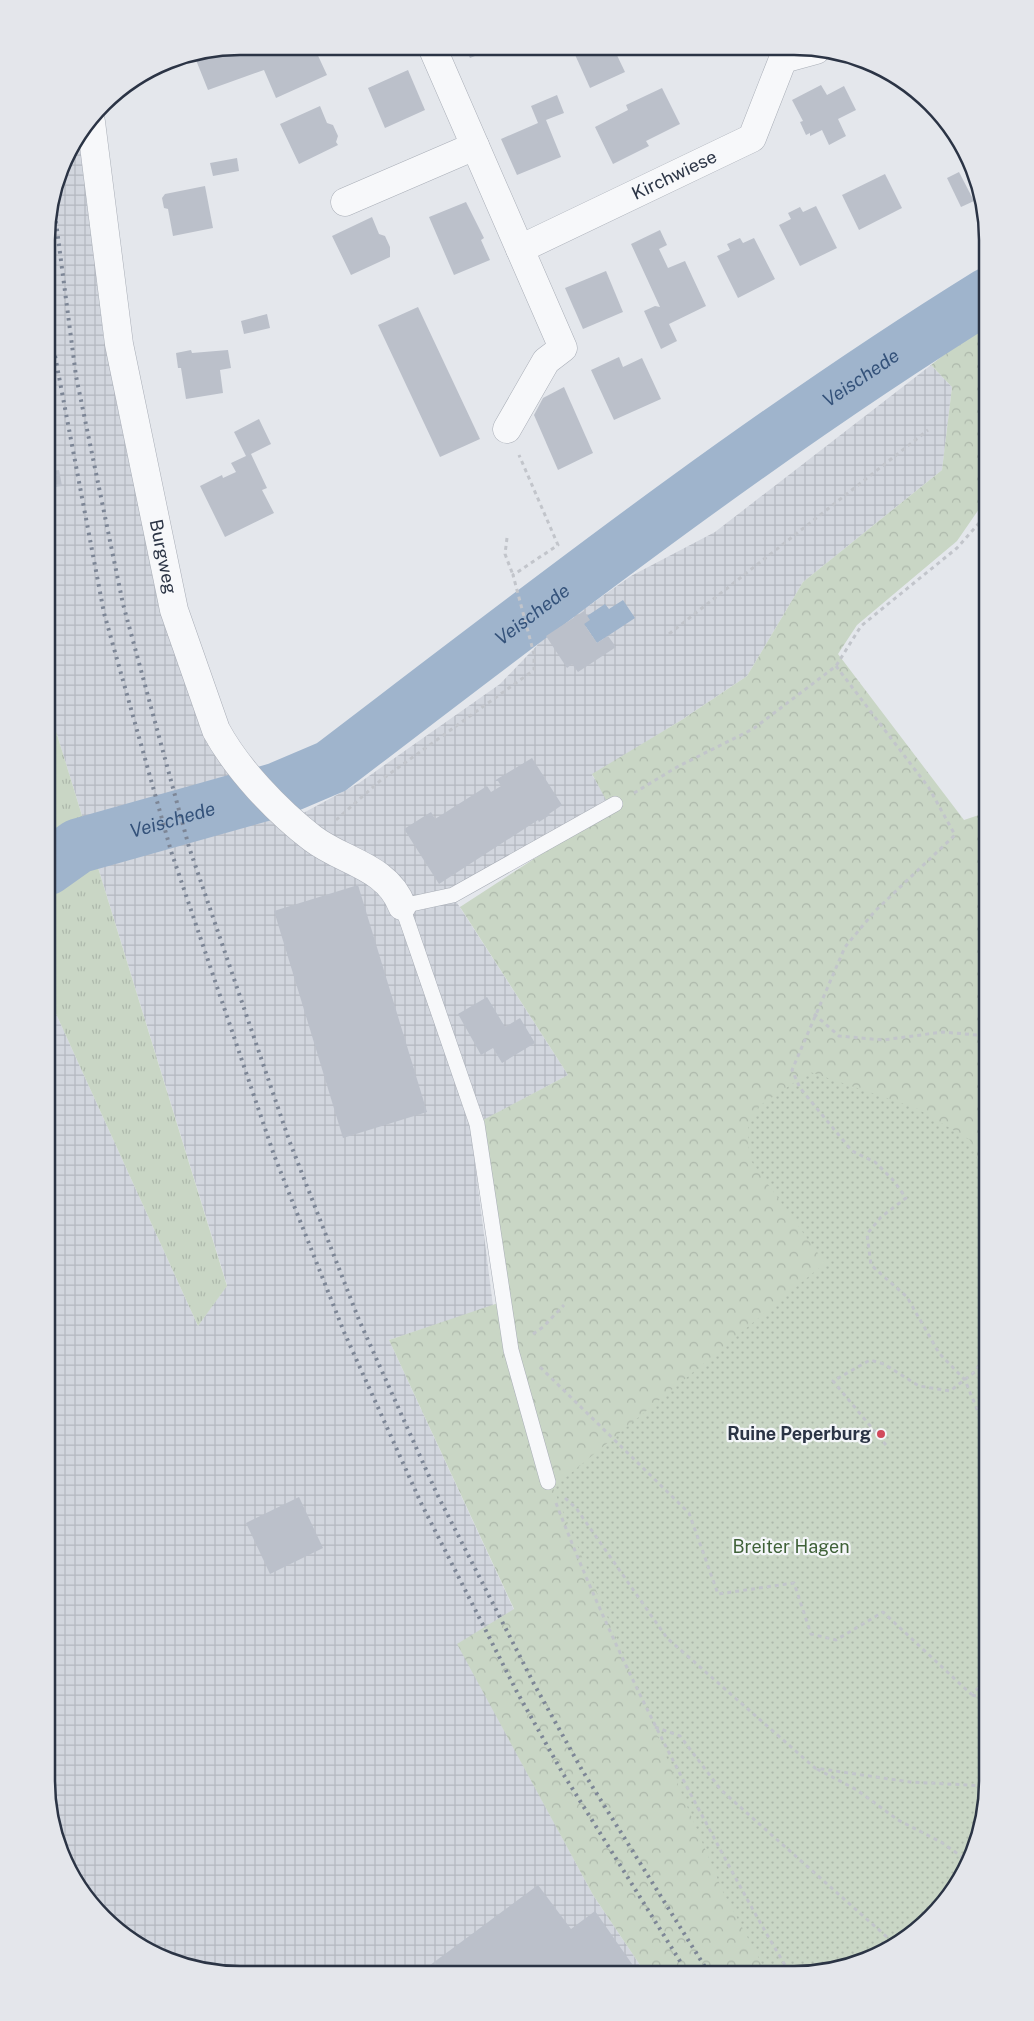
<svg xmlns="http://www.w3.org/2000/svg" width="1034" height="2021" font-family="'Public Sans',sans-serif">
<style>
.industrial{fill:url(#industrial-grid)}
.grass{fill:url(#grass-tufts)}
.forest{fill:url(#forest-crowns)}
.park{fill:url(#park-dots)}
.water{fill:#9fb4cc}
.lines{fill:none;stroke-linecap:round;stroke-linejoin:round}
.river{stroke:#9fb4cc;stroke-width:55}
.building{fill:#bbc0ca}
.service-casing{stroke:#a9aeb7;stroke-width:16}
.minor-casing{stroke:#a9aeb7;stroke-width:29}
.path{stroke:#c2c5cb;stroke-width:3;stroke-dasharray:4 4;stroke-linecap:butt}
.service{stroke:#f7f8fa;stroke-width:15}
.minor{stroke:#f7f8fa;stroke-width:28}
.rail{stroke:#7d8696;stroke-width:4;stroke-dasharray:2.5 5;stroke-linecap:butt}
.poi-dot{fill:#d1495b;stroke:#f4f6f9;stroke-width:2}
.labels{text-anchor:middle;stroke-width:4.5;stroke-linejoin:round;paint-order:stroke}
.street-label{font-size:18px;fill:#2b3445;stroke:#f4f6f9}
.poi-label{font-size:18px;font-weight:bold;fill:#2b3445;stroke:#f4f6f9;text-anchor:end}
.park-label{font-size:18px;fill:#3f6138;stroke:#f4f6f9}
.water-label{font-size:19px;font-style:italic;fill:#34527a;stroke:#f4f6f9}
.rim{fill:none;stroke:#2b3445;stroke-width:2.5}
</style>
<defs>
<pattern id="industrial-grid" width="8" height="8" patternUnits="userSpaceOnUse" patternTransform="scale(1.25)"><rect width="8" height="8" fill="#d2d6de"/><path d="M0 4h8M4 0v8" fill="none" stroke="#b4b8c0"/></pattern>
<pattern id="grass-tufts" width="24" height="20" patternUnits="userSpaceOnUse" patternTransform="scale(1.25)"><rect width="24" height="20" fill="#c9d6c5"/><path d="M3 7l-1-3M5 7V3M7 7l1-3M15 17l-1-3M17 17v-4M19 17l1-3" fill="none" stroke="#adb8ab"/></pattern>
<pattern id="forest-crowns" width="20" height="18" patternUnits="userSpaceOnUse" patternTransform="scale(1.25)"><rect width="20" height="18" fill="#c9d6c5"/><path d="M2 6a3 3 0 1 1 6 0M12 15a3 3 0 1 1 6 0" fill="none" stroke="#adb8ab"/></pattern>
<pattern id="park-dots" width="8" height="8" patternUnits="userSpaceOnUse" patternTransform="scale(1.25)"><rect width="8" height="8" fill="#c9d6c5"/><path d="M2 2h.1M6 6h.1" fill="none" stroke="#adb8ab" stroke-width="1.8" stroke-linecap="round"/></pattern>
</defs>
<rect width="100%" height="100%" fill="#e4e7ec"/>
<!-- industrial -->
<polygon class="industrial" points="81,135 104,340 170,637 281,825 359,783 500,684 546,636 631,576 715,532 931,365 952,387 942,470 803,582 747,676 680,721 592,775 607,799 450,892 568,1075 484,1120 471,1132 493,1306 389,1340 514,1610 458,1644 593,1895 646,1974 214,1973 165,1960 112,1927 79,1888 56,1843 46,1781 47,994 198,1326 227,1285 47,702 48,215 66,154"/>
<!-- grass -->
<polygon class="grass" points="47,702 227,1286 198,1326 47,994"/>
<!-- forest -->
<polygon class="forest" points="988,320 988,496 957,541 857,625 838,654 964,820 988,812 987,1794 948,1899 902,1942 856,1965 794,1975 646,1974 593,1895 457,1644 514,1609 389,1340 510,1299 483,1120 568,1075 460,907 611,809 592,774 680,721 747,676 803,582 942,470 952,387 931,365"/>
<!-- park -->
<path class="park" d="M810,1072L916,1108L970,1140L987,1184V1794C983,1814 980,1834 973,1854C959,1897 899,1953 855,1965C827,1972 797,1975 768,1975L724,1894L553,1488L825,1263L749,1158L748,1128L759,1106Z"/>
<!-- water -->
<polygon class="water" points="623,600 635,618 597,643 584,624 587,616 605,604 609,609"/>
<g class="lines">
<!-- river -->
<path class="river" id="s1" d="M47,868L78,846L277,790L331,767C545,604 759,437 988,295"/>
</g>
<!-- building -->
<g class="building">
<polygon points="240,46 314,47 327,75 276,98 264,70 208,90 194,55"/>
<polygon points="465,48 495,48 470,58"/>
<polygon points="572,48 614,49 625,72 590,88"/>
<polygon points="408,70 425,110 385,128 368,88"/>
<polygon points="821,85 827,95 844,86 856,110 838,119 846,136 829,145 822,130 810,136 810,133 806,135 800,122 803,121 792,100"/>
<polygon points="662,88 680,124 646,141 649,146 613,164 595,127 628,110 626,105"/>
<polygon points="557,95 564,113 546,120 561,157 517,175 501,139 538,123 531,106"/>
<polygon points="320,106 327,123 333,125 338,136 336,142 338,145 299,164 280,124"/>
<polygon points="958,139 978,178 978,181 975,182 954,141"/>
<polygon points="237,158 239,171 213,176 210,163"/>
<polygon points="959,172 974,201 961,207 947,178"/>
<polygon points="885,174 902,208 859,230 842,195"/>
<polygon points="205,186 213,228 173,236 168,209 164,208 162,198 165,194"/>
<polygon points="466,202 484,238 481,240 490,260 454,275 429,217"/>
<polygon points="816,206 837,248 800,266 779,225 791,219 788,213 800,207 803,212"/>
<polygon points="372,217 379,234 385,236 390,247 390,257 351,275 332,236"/>
<polygon points="660,230 667,245 659,249 668,268 685,261 706,306 669,324 677,341 661,349 644,311 655,306 660,307 631,244"/>
<polygon points="740,238 743,243 754,238 775,279 738,298 717,256 730,250 727,244"/>
<polygon points="606,271 623,312 583,329 565,288"/>
<polygon points="418,307 480,439 440,457 378,325"/>
<polygon points="267,314 270,328 244,334 241,321"/>
<polygon points="191,350 192,353 228,350 231,368 220,370 223,393 186,399 181,368 178,368 176,353"/>
<polygon points="619,357 623,367 642,358 661,399 614,420 591,370"/>
<polygon points="564,387 593,453 558,470 534,415 543,398"/>
<polygon points="259,419 271,444 251,454 267,488 262,490 274,513 225,537 200,486 222,475 223,478 236,472 231,463 246,456 234,432"/>
<polygon points="59,470 62,486 54,487 51,471"/>
<polygon points="584,611 590,620 584,624 597,643 608,636 616,647 578,672 572,664 567,668 546,636"/>
<polygon points="532,758 562,805 549,814 550,815 539,822 538,820 439,884 404,829 431,812 435,819 487,786 491,792 501,786 498,781 494,781"/>
<polygon points="358,885 427,1112 343,1138 274,911"/>
<polygon points="487,997 505,1027 520,1018 535,1043 502,1063 493,1048 481,1055 458,1014"/>
<polygon points="299,1497 323,1548 270,1574 246,1523"/>
<polygon points="538,1885 571,1929 595,1911 639,1974 418,1974"/>
</g>
<g class="lines">
<defs>
<polyline id="service" points="548,1482 511,1350 477,1124 402,906 453,895 615,804"/>
<g id="minor">
<polyline points="432,47 563,348 546,361 507,429"/>
<path id="s2" d="M91,122L119,344L174,610L216,730C237,769 277,811 312,838C343,862 387,866 402,906"/>
<polyline points="345,202 475,146"/>
<path id="s3" d="M520,249L752,138L783,59L816,50"/>
</g>
</defs>
<!-- service casing -->
<use href="#service" class="service-casing"/>
<!-- minor casing -->
<use href="#minor" class="minor-casing"/>
<!-- path -->
<g class="path">
<polyline points="507,538 505,554 513,575"/>
<polyline points="669,634 928,430"/>
<polyline points="836,666 929,788 955,835 875,911 845,947 792,1070 800,1088 852,1151 875,1162 894,1181 906,1198 881,1217 867,1234 871,1265 907,1297 939,1353 965,1380 987,1434"/>
<polyline points="634,793 677,767 753,729 836,666 861,626 957,548 988,513"/>
<polyline points="336,820 381,780 534,670 534,654 513,575 558,545 519,455"/>
<polyline points="814,1014 839,1036 883,1040 943,1032 988,1036"/>
<polyline points="533,1334 543,1327 564,1305"/>
<polyline points="540,1367 689,1513 718,1594 794,1583 811,1634 836,1640 883,1612 971,1694 987,1681"/>
<polyline points="886,1445 833,1381 870,1360 884,1364 919,1386 950,1391 976,1371 987,1347"/>
<polyline points="565,1498 576,1508 667,1638 815,1768 910,1782 987,1786"/>
<path d="M556,1503C598,1612 649,1717 704,1819C732,1872 760,1924 791,1975"/>
<polyline points="972,1695 987,1699"/>
<polyline points="655,1727 680,1736 721,1790 896,1945"/>
<polyline points="817,1769 857,1790 898,1820 941,1842 965,1859 968,1864"/>
</g>
<!-- service -->
<use href="#service" class="service"/>
<!-- minor -->
<use href="#minor" class="minor"/>
<!-- rail -->
<g class="rail">
<polyline points="53,199 76,376 123,604 189,847 289,1140 359,1320 437,1494 534,1684 582,1770 710,1975"/>
<polyline points="48,319 104,613 171,851 274,1155 344,1332 421,1503 517,1692 562,1772 688,1974"/>
</g>
</g>
<!-- markers -->
<circle class="poi-dot" cx="881" cy="1434" r="5"/>
<g class="labels">
<!-- street labels -->
<g class="street-label">
<text dy="6" stroke="none"><textPath href="#s3" startOffset="171">Kirchwiese</textPath></text>
<text dy="6" stroke="none"><textPath href="#s2" startOffset="441">Burgweg</textPath></text>
</g>
<!-- poi labels -->
<g class="poi-label">
<text x="871" y="1440">Ruine Peperburg</text>
</g>
<!-- park labels -->
<g class="park-label">
<text x="791" y="1553">Breiter Hagen</text>
</g>
<!-- water labels -->
<g class="water-label">
<text dy="7" stroke="none"><textPath href="#s1" startOffset="961">Veischede</textPath></text>
<text dy="7" stroke="none"><textPath href="#s1" startOffset="556">Veischede</textPath></text>
<text dy="7" stroke="none"><textPath href="#s1" startOffset="136">Veischede</textPath></text>
</g>
</g>
<!-- crop -->
<path d="M0 0H1034V2021H0ZM240 55H794A185 185 0 0 1 979 240V1781A185 185 0 0 1 794 1966H240A185 185 0 0 1 55 1781V240A185 185 0 0 1 240 55Z" fill="#e4e6eb" fill-rule="evenodd"/>
<path class="rim" d="M240 55H794A185 185 0 0 1 979 240V1781A185 185 0 0 1 794 1966H240A185 185 0 0 1 55 1781V240A185 185 0 0 1 240 55Z"/>
</svg>
